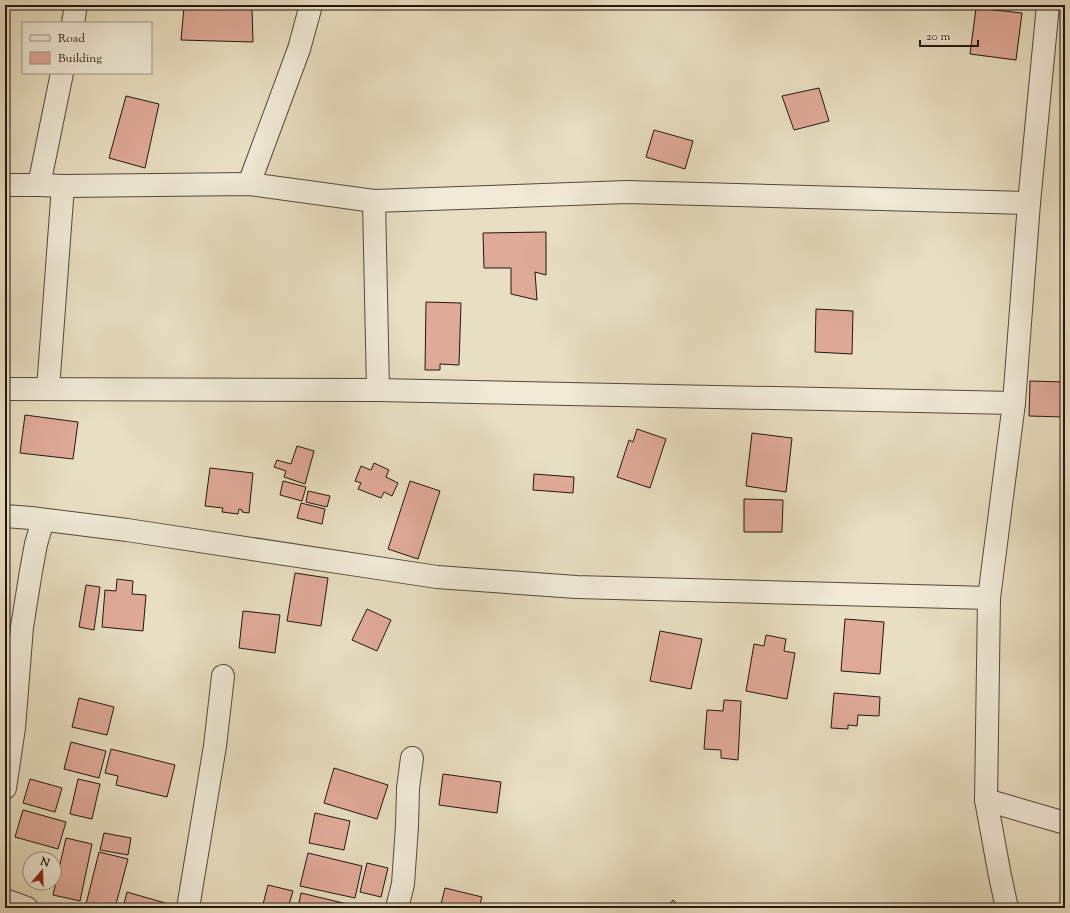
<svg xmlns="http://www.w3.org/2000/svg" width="1070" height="913" font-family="'Sorts Mill Goudy',serif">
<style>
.building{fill:#e0aa99;stroke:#23170a}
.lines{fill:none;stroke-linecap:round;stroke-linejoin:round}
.minor-casing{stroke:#544938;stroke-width:24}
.minor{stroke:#f0ead7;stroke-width:22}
</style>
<rect width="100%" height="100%" fill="#e8dec1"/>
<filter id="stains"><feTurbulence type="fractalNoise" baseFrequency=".005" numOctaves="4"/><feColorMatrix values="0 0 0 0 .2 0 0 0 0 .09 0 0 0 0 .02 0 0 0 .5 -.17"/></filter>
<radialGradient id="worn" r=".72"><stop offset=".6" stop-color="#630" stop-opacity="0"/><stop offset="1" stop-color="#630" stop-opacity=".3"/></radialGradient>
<!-- building -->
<g class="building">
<polygon points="184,7 252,9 253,42 181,40"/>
<polygon points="976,8 1022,13 1016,60 970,54"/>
<polygon points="819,88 829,121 794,130 782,96"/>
<polygon points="126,96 159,104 145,168 109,158"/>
<polygon points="654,130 693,141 685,169 646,157"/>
<polygon points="546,232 546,275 535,272 537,300 511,294 511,268 484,268 483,233"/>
<polygon points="426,302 461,303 459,365 440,364 440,370 425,370"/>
<polygon points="816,309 853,311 852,354 815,352"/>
<polygon points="1030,381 1065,382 1065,417 1029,416"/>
<polygon points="25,415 78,422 73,459 20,453"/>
<polygon points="637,429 666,439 650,488 617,477 629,440 633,442"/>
<polygon points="752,433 792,438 786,492 746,486"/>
<polygon points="297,446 314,451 305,484 284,477 286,471 274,467 277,460 291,464"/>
<polygon points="374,463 389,470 386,477 398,483 392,496 384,492 381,498 358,489 361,483 355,481 361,466 371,470"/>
<polygon points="210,468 253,473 249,513 242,512 242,510 239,509 238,514 222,512 223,508 205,506"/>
<polygon points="534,474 574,477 573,493 533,490"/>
<polygon points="283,481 306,487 302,501 280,495"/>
<polygon points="410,481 440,491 418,559 388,549"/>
<polygon points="308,491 330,496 327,507 306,502"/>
<polygon points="744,499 783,500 782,532 744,532"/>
<polygon points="301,503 325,509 322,524 297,518"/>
<polygon points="295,573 328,578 321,626 287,621"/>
<polygon points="117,579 133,581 132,594 146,595 143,631 102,627 105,590 116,591"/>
<polygon points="86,585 100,587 94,630 79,627"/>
<polygon points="367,609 391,620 377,651 352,640"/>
<polygon points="243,611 280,615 275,653 239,648"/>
<polygon points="845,619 884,622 880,674 841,671"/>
<polygon points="660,631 702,639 691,689 650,681"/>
<polygon points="766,635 786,639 784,651 795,653 787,699 746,691 754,644 764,646"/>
<polygon points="834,693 880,697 879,716 858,715 857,726 848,725 848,729 831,728"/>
<polygon points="79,698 114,707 107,735 72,727"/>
<polygon points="724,700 741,701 738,760 721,758 721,750 704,749 707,710 723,711"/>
<polygon points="71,742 106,751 99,778 64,769"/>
<polygon points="111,749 175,765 167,797 116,785 118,776 105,773"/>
<polygon points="334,768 388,785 377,819 324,803"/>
<polygon points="443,774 501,782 497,813 439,805"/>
<polygon points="30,779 62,788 55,812 23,803"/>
<polygon points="78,779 100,784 92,819 70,814"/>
<polygon points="23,810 66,822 58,849 15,837"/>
<polygon points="315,813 350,821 344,850 309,843"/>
<polygon points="104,833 131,838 128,855 100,850"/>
<polygon points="66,838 92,844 80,901 53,895"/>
<polygon points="99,852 128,859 115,908 85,908"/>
<polygon points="308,853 362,866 355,898 300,886"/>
<polygon points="367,863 388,868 381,897 360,892"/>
<polygon points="268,885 293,891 288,908 262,908"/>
<polygon points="445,888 482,897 479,908 440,908"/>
<polygon points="127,892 172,905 171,908 123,908"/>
<polygon points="301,893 364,908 298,908"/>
<polygon points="673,900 681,908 666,908"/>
</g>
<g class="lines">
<defs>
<g id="minor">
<polyline points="73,23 76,5"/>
<polyline points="249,184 299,49 311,5"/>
<polyline points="5,185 39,185 63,186 249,184 374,201 627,192 1029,203"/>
<polyline points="39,185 62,73"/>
<polyline points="374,201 378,390"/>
<polyline points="5,389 378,390 1014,403"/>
<polyline points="48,389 63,186"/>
<polyline points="5,516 31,518 127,530 437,577 576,587 989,598"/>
<polyline points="5,788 14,728 22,627 31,571 36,544 43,520"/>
<polyline points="986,800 1065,823"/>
<polyline points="5,900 27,908"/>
<polyline points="188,908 215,746 223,676"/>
<polyline points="397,908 403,884 407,826 408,788 412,758"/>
<polyline points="1007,908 1000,876 986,800 989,598 1014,403 1029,203 1048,5"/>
</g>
</defs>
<!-- minor casing -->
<use href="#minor" class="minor-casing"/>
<!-- minor -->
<use href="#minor" class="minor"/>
</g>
<!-- margin -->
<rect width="1070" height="913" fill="none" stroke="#e8dec1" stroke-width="20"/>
<rect x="6" y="6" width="1058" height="901" fill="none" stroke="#23170a" stroke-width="2"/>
<rect x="10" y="10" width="1050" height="893" fill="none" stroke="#23170a"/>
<!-- legend -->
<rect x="22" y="22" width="130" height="52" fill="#f0ead7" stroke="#9e9685"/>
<rect x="30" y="35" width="20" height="6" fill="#f0ead7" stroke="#9e9685"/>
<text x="58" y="42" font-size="12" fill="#23170a">Road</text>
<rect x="30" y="52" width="20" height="12" fill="#e0aa99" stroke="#9e9685"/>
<text x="58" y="62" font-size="12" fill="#23170a">Building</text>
<!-- north arrow -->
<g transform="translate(42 871) rotate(19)"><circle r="19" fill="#f0ead7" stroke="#9e9685"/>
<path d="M0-3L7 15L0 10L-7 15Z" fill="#8f2418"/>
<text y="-6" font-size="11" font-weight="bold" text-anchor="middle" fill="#23170a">N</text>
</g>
<!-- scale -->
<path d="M920 40v6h58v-6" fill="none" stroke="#23170a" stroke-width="2"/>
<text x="926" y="40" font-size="12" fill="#23170a" stroke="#f0ead7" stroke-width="3" paint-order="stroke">20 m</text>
<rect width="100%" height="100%" filter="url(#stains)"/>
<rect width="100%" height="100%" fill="url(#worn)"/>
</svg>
